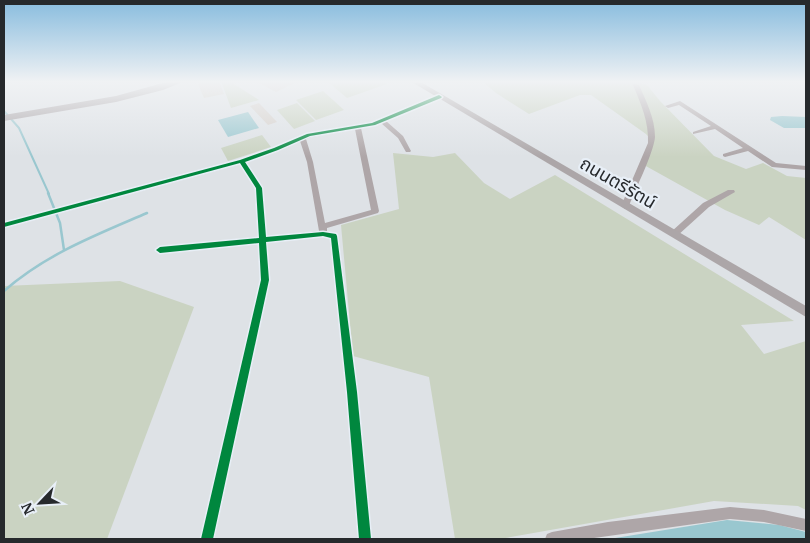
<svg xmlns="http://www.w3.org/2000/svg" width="810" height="543" font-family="Merriweather,'Noto Sans Thai',serif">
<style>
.green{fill:#cad3c2}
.water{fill:#99c7cf}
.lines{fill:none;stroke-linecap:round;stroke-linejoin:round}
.stream-far1{stroke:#99c7cf;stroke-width:2}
.stream{stroke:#99c7cf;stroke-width:2.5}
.building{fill:#d6d0cb}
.street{fill:#aea6a8;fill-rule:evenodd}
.secondary{fill:#aca6a8;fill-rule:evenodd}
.highway{fill:#a9a3a6;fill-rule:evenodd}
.cycleway-casing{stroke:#e8eff7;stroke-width:3}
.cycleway{fill:#00873e;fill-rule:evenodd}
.labels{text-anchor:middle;stroke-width:4.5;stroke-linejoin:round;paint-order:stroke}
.street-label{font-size:18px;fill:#26292c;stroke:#e8eff7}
</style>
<rect width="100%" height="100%" fill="#dee2e6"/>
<!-- green -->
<g class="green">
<polygon points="221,81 229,81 259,100 231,108"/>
<polygon points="327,81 384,81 387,84 347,98"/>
<polygon points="633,81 647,85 660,101 714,156 746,169 763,163 787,176 806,178 806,240 769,217 759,225 725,210 644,165 653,142 646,134 591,95 580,95 529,114 496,93 483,82"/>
<polygon points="323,91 344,110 316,120 296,100"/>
<polygon points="297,103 315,121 294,129 277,110"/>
<polygon points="262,135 271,147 228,161 221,148"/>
<polygon points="393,153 433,157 455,153 484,183 510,199 555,175 794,321 741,325 764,354 806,341 806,510 798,506 714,501 500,539 455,539 429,377 353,356 341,225 399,209"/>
<polygon points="120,281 194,307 107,539 4,539 4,286"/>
</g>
<!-- water -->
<g class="water">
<polygon points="248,112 259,128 228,137 218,120"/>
<polygon points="782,116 806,117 806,128 784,128 770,120 771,117"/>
<polygon points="727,520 779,525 806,532 806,539 609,539"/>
</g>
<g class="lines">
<!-- stream-far1 -->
<polyline class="stream-far1" points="4,111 19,128 49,194"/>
<!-- stream -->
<g class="stream">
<polyline points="48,193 60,223 64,250"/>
<path d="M4,291C46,254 96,235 147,213"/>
</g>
</g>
<!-- building -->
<g class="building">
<polygon points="209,81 219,81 224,94 204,98 198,84"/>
<polygon points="255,81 299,81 276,92"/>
<polygon points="259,103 277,122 268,125 250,106"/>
</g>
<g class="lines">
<!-- street -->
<g class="street">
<path d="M634,84L639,85C646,101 655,118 655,137C654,152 635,190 629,206L625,209L621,206L648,143C649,122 641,104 633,85Z"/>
<path d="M439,95L442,97L441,98L386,121L403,136L411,151L410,152H406L398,138L381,123L361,128L379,211L378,213L327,228V232L337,234L338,236L357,392L371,539H358L347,392L330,238L323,237L267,242L269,280L214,539H201L261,280L258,243L160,253L156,250L160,247L258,237L255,188L240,164L4,228V222L240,160L274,148L307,134L372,122ZM355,129L371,210L325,223L313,162L306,139L311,137ZM300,141L307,162L319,231L266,237L263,188L246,162Z"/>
<polygon points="680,101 776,163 806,166 806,170 772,167 748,151 725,157 723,156 723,154 743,148 715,129 693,134 693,132 711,126 679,105 668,108 665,106"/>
<polygon points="728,190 734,190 735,192 709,207 677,236 671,236 670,234 671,232 703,203"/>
<polygon points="730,507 764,510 806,519 806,531 764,522 730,519 587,539 545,539 547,534 552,532 608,522"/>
</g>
<!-- secondary -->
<polygon class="secondary" points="410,81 419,81 806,306 806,317"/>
<!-- highway -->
<polygon class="highway" points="170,81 185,81 163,90 116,102 4,121 4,115 116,96"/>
<defs>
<polygon id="cycleway" points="439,95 442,97 441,98 375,125 310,136 278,150 245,162 262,188 266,237 323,232 336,234 337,236 357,392 371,539 359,539 347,392 331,238 323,236 266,242 269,280 213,539 201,539 261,280 259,243 160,253 156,250 160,247 259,238 256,188 240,163 4,227 4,223 240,160 274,148 307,134 372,123"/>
</defs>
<!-- cycleway casing -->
<use href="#cycleway" class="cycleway-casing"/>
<!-- cycleway -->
<use href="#cycleway" class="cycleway"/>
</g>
<!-- sky -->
<linearGradient id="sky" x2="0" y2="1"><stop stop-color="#88bcde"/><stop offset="0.52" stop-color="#f0f2f4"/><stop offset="1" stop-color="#f0f2f4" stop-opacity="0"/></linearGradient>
<rect width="810" height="157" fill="url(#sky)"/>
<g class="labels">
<!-- street labels -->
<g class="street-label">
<text transform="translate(618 183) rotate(30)" y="6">ถนนตรีรัตน์</text>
</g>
</g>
<!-- border -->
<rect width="810" height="543" fill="none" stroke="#26292c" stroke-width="10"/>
<!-- north arrow -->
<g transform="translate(40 503) rotate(245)" stroke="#e8eff7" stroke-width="4" paint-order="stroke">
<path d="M0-4L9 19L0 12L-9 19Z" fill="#26292c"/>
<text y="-8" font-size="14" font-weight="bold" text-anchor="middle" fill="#26292c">N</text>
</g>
</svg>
